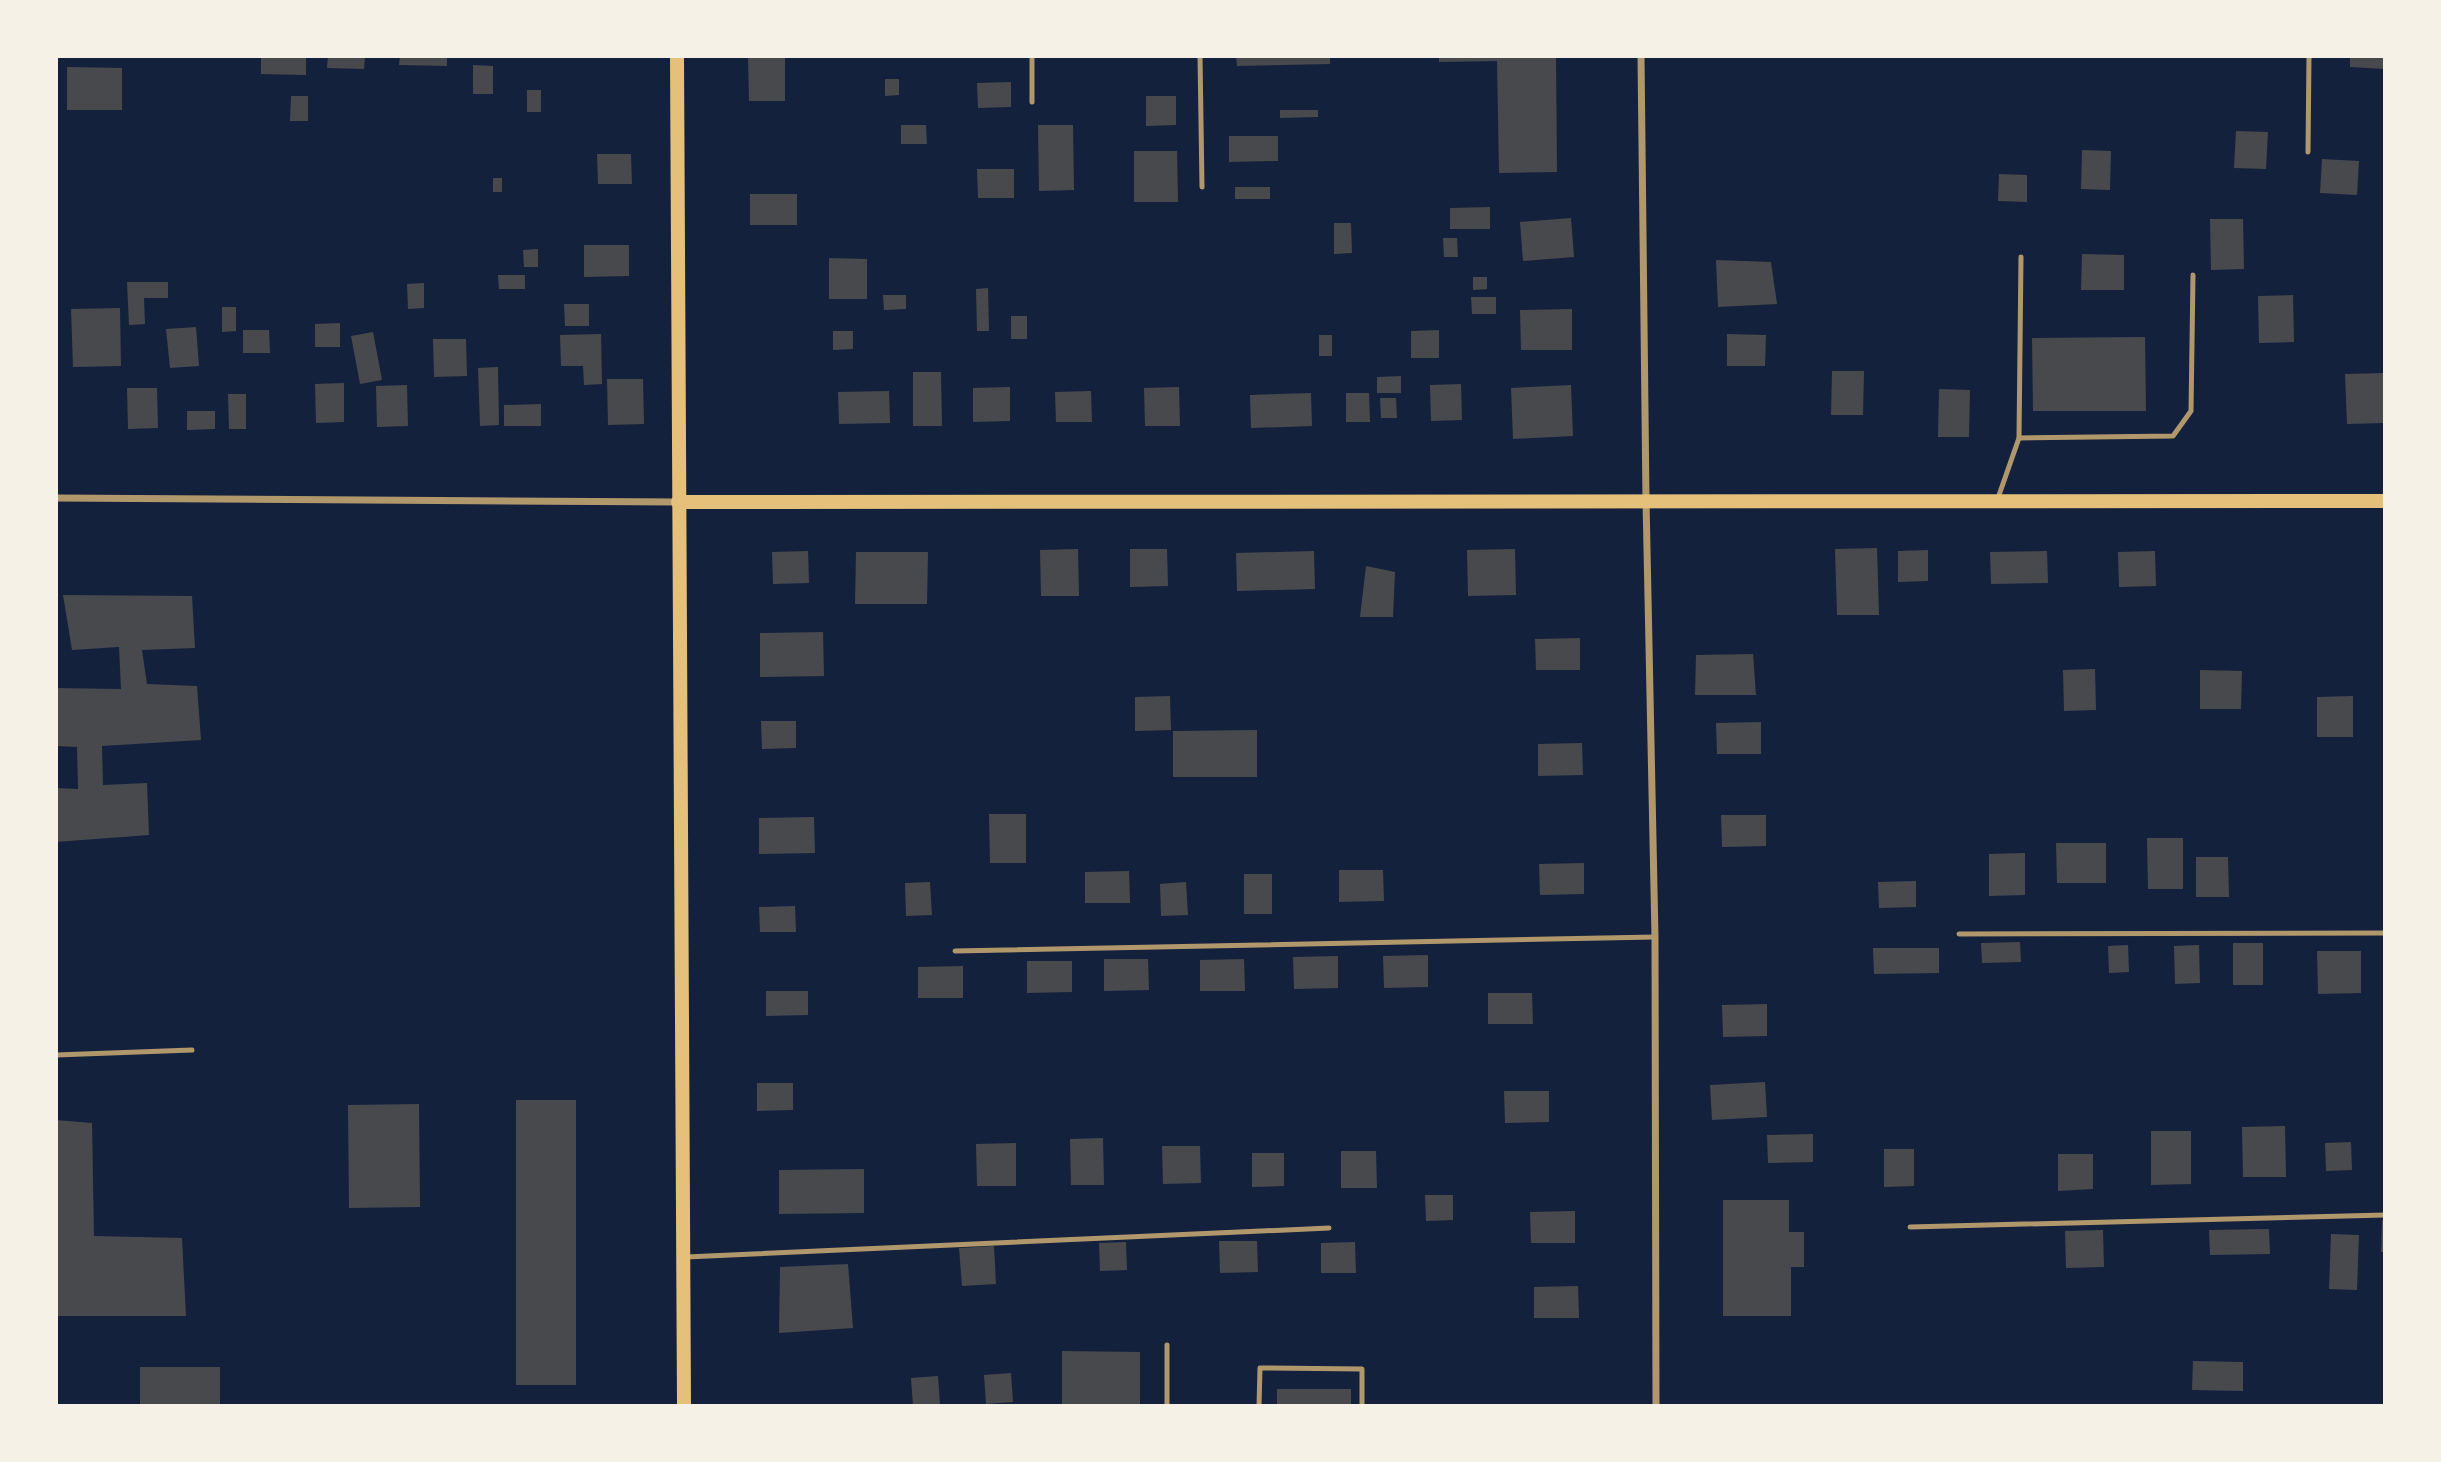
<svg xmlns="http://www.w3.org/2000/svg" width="2441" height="1462" font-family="'Fira Sans Condensed',sans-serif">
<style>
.building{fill:#48494c}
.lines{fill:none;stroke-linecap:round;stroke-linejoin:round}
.service{stroke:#b1986c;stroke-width:5}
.minor{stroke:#b1986c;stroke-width:7}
.secondary{stroke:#e5c07b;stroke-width:14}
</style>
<rect width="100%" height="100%" fill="#14213d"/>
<!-- building -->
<g class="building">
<polygon points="261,56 306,56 306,75 261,74"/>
<polygon points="328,56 365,56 364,69 327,68"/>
<polygon points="400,56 447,56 447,66 399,65"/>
<polygon points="748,56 785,56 785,101 749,101"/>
<polygon points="1236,56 1330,56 1330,64 1237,66"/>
<polygon points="1439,56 1556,56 1557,172 1499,173 1497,61 1439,62"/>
<polygon points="2350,56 2385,56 2385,69 2350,67"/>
<polygon points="473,65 493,66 493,94 473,94"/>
<polygon points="67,67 122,68 122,110 67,110"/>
<polygon points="885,79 899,79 899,95 885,96"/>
<polygon points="1011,82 1011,107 978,108 977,83"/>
<rect x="527" y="90" width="14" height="22"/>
<polygon points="291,96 308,96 308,121 290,121"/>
<polygon points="1146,96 1176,96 1176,125 1146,126"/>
<polygon points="1280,110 1318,110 1318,117 1280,118"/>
<polygon points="901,125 926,125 927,144 901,144"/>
<polygon points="1038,125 1073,125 1074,190 1039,191"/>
<polygon points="2236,131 2268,132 2266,169 2234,168"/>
<polygon points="1229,136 1278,136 1278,161 1229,162"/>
<polygon points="2082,150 2111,151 2110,190 2081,189"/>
<polygon points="1134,151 1177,151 1178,202 1134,202"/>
<polygon points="597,154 631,154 632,184 598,184"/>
<polygon points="2322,159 2359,161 2357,195 2320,193"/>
<polygon points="977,169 1014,169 1014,198 978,198"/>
<polygon points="1999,174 2027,175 2027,202 1998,201"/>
<rect x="493" y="178" width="9" height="14"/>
<rect x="1235" y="187" width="35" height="12"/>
<rect x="750" y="194" width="47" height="31"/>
<polygon points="1490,207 1490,229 1450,229 1450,208"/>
<polygon points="1571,218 1574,257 1523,261 1520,222"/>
<polygon points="2210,219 2243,219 2244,269 2211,270"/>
<polygon points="1334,223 1351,223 1352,253 1334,254"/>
<polygon points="1443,238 1457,238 1458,257 1444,257"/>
<polygon points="584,245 629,245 629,276 584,277"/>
<polygon points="538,249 538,267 524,267 523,250"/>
<polygon points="2082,254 2124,255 2124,290 2081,290"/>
<polygon points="829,258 867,259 867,299 829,299"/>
<polygon points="1716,260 1771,262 1777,304 1718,307"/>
<polygon points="498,275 525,275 525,289 499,289"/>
<polygon points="1473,277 1487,277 1487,289 1473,290"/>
<polygon points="127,282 168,282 168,298 144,298 145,324 129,325"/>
<polygon points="424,283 424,308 408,309 407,284"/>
<polygon points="988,288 989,331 977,331 976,289"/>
<polygon points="883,295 906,295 906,309 884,310"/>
<polygon points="2293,295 2294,342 2259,343 2258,296"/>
<polygon points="1471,297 1496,297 1496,314 1472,314"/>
<polygon points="564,304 589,304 589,326 565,326"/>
<polygon points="222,307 236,307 236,331 222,332"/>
<polygon points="120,308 121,366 73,367 71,309"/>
<polygon points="1572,309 1572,350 1521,350 1520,310"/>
<rect x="1011" y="316" width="16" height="23"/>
<polygon points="340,323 340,347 315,347 315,324"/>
<polygon points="196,327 199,366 170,368 166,329"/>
<polygon points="243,330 269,330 270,353 243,353"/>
<polygon points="1439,330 1439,358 1411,358 1411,331"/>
<polygon points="833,331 853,331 853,349 833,350"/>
<polygon points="373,332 382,380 360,384 351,336"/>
<polygon points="601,334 602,384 584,385 583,366 561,366 560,335"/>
<polygon points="1727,334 1766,335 1765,366 1727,366"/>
<rect x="1319" y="335" width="13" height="21"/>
<polygon points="2145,337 2146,411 2033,411 2032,338"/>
<polygon points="433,339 466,339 467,376 434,377"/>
<polygon points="498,367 499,425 480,426 478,368"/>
<polygon points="1832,371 1864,371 1863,415 1831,415"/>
<polygon points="913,372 941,372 942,426 913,426"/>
<polygon points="2384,373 2385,423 2347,424 2345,374"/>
<polygon points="1401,376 1401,393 1377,393 1377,377"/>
<polygon points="607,379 643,379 644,424 608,425"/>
<polygon points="344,383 344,422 316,423 315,384"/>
<polygon points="1461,384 1462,420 1431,421 1430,385"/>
<polygon points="407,385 408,426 377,427 376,386"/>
<polygon points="1571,385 1573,436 1513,439 1511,388"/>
<polygon points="1010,387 1010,421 973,422 973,388"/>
<polygon points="1179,387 1180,426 1145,426 1144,388"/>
<polygon points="127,388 157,388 158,428 128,429"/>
<polygon points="1939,389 1970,390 1969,437 1938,437"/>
<polygon points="889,391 890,423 839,424 838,392"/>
<polygon points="1091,391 1092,422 1056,422 1055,392"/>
<polygon points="1311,393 1312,426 1251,428 1250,395"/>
<polygon points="1346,393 1369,393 1370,422 1346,422"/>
<polygon points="228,394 246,394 246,429 229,429"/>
<polygon points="1380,398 1396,398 1397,418 1381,418"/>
<polygon points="541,404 541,426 504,426 504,405"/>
<polygon points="187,411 215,411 215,429 187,430"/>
<polygon points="1877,548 1879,615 1837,615 1835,549"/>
<polygon points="1078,549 1079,596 1041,596 1040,550"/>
<polygon points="1130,549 1167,549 1168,586 1130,587"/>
<polygon points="1515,549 1516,595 1468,596 1467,550"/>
<polygon points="1928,550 1928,581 1898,582 1898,551"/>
<polygon points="808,551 809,583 773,584 772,552"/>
<polygon points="1314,551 1315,589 1237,591 1236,553"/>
<polygon points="2047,551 2048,583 1991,584 1990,552"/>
<polygon points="2155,551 2156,586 2119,587 2118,552"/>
<polygon points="856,552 928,552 927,604 855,604"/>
<polygon points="1366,566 1395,572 1393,617 1360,617"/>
<polygon points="63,595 192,596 195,648 142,650 147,684 197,686 201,740 102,746 103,785 147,783 149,835 56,842 56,788 78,789 77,747 56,746 56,688 121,689 119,647 72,650"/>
<polygon points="823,632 824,676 760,677 760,633"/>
<polygon points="1580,638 1580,670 1536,670 1535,639"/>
<polygon points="1753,654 1756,695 1695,695 1696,655"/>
<polygon points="2095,669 2096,710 2064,711 2063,670"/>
<polygon points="2200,670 2242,671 2241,709 2200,709"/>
<polygon points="1170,696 1171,730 1135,731 1135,697"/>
<polygon points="2353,696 2353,737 2317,737 2317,697"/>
<polygon points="761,721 796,721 796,748 762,749"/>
<polygon points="1761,722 1761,754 1717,754 1716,723"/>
<polygon points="1257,730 1257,777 1173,777 1173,731"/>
<polygon points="1582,743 1583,775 1538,776 1538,744"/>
<polygon points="989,814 1026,814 1026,863 990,863"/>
<polygon points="1721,815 1766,815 1766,846 1722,847"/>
<polygon points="814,817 815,853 759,854 759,818"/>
<polygon points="2147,838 2183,838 2183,889 2148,889"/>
<polygon points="2056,843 2106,843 2106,883 2057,883"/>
<polygon points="2025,853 2025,895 1989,896 1989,854"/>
<polygon points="2196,857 2228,857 2229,897 2196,897"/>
<polygon points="1584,863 1584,894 1540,895 1539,864"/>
<polygon points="1339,870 1383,870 1384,901 1339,902"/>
<polygon points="1129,871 1130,903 1085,903 1085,872"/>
<rect x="1244" y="874" width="28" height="40"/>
<polygon points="1916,881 1916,907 1879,908 1878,882"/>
<polygon points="930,882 932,915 906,916 905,883"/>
<polygon points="1186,882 1188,915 1161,916 1160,884"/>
<polygon points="795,906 796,932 760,932 759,907"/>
<polygon points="2020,942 2021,962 1982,963 1981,943"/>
<rect x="2233" y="943" width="30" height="42"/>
<polygon points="2128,945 2129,972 2109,973 2108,946"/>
<polygon points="2199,945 2200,983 2175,984 2174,946"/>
<polygon points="1873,948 1939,948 1939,973 1874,974"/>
<polygon points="2317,951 2361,951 2361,993 2318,994"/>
<polygon points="1428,955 1428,987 1384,988 1383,956"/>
<polygon points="1338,956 1338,988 1294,989 1293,957"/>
<polygon points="1104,959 1148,959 1149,990 1104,991"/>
<polygon points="1244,959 1245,991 1200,991 1200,960"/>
<polygon points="1027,961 1072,961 1072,992 1027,993"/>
<polygon points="963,966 963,998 918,998 918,967"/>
<polygon points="766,991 808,991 808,1015 766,1016"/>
<polygon points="1488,993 1532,993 1533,1024 1488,1024"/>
<polygon points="1767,1004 1767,1036 1723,1037 1722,1005"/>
<polygon points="1765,1082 1767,1117 1712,1120 1710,1085"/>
<polygon points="757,1083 793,1083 793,1110 757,1111"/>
<polygon points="1504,1091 1549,1091 1549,1122 1505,1123"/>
<rect x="516" y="1100" width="60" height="285"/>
<polygon points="419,1104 420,1207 349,1208 348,1105"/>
<polygon points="56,1120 92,1123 94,1236 182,1238 186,1316 56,1316"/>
<polygon points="2285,1126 2286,1177 2243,1177 2242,1127"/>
<polygon points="2151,1131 2191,1131 2191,1184 2151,1185"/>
<polygon points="1813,1134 1813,1162 1768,1163 1767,1135"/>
<polygon points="1103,1138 1104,1185 1071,1185 1070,1139"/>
<polygon points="2351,1142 2352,1170 2326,1171 2325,1143"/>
<polygon points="1016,1143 1016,1186 977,1186 976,1144"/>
<polygon points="1162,1146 1200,1146 1201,1183 1163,1184"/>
<polygon points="1884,1149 1914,1149 1914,1186 1884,1187"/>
<polygon points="1341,1151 1376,1151 1377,1188 1341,1188"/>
<polygon points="1252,1153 1284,1153 1284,1186 1252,1187"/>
<polygon points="2058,1154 2093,1154 2093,1189 2058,1191"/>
<polygon points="864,1169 864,1213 779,1214 779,1170"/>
<polygon points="1425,1195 1453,1195 1453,1220 1426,1221"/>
<polygon points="1723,1200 1789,1200 1789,1232 1804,1232 1804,1267 1791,1267 1791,1316 1723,1316"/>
<polygon points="1575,1211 1575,1243 1531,1243 1530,1212"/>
<polygon points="2382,1220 2385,1220 2385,1252 2381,1252"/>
<polygon points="2269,1229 2270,1254 2210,1255 2209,1230"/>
<polygon points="2103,1230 2104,1267 2066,1268 2065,1231"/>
<polygon points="2331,1234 2359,1235 2357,1290 2329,1289"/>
<polygon points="1219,1241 1257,1241 1258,1272 1220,1273"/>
<polygon points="1126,1242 1127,1270 1100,1271 1099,1243"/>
<polygon points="1355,1242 1356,1273 1321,1273 1321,1243"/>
<polygon points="994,1246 996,1284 962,1286 959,1248"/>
<polygon points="848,1264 853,1328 779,1333 780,1267"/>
<polygon points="1578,1286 1579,1318 1534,1318 1534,1287"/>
<polygon points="1062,1351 1140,1352 1140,1406 1062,1406"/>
<polygon points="2193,1361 2243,1362 2243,1391 2192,1390"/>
<rect x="140" y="1367" width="80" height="39"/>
<polygon points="1011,1373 1013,1402 986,1404 984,1375"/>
<polygon points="938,1376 940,1405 913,1406 911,1378"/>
<rect x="1277" y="1389" width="74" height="17"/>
</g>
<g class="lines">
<!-- service -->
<g class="service">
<polyline points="1032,56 1032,102"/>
<polyline points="1200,56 1202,187"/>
<polyline points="2308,152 2309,56"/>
<polyline points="2019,438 2173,436 2191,411 2193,275"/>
<polyline points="1998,498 2019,438 2021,257"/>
<polyline points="1959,934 2385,933"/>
<polyline points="955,951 1655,937"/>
<polyline points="56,1055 192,1050"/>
<polyline points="1910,1227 2385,1215"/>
<polyline points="686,1257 1329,1228"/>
<polyline points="1167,1406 1167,1345"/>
<polyline points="1259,1406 1260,1368 1362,1369 1362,1406"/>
</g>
<!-- minor -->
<g class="minor">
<polyline points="1641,56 1646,500 1655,937 1656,1406"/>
<polyline points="56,498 678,502"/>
</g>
<!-- secondary -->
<g class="secondary">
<polyline points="677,56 684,1406"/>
<polyline points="678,502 2385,501"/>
</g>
</g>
<!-- border -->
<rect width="2441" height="1462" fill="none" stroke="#f6f1e7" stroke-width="116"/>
</svg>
